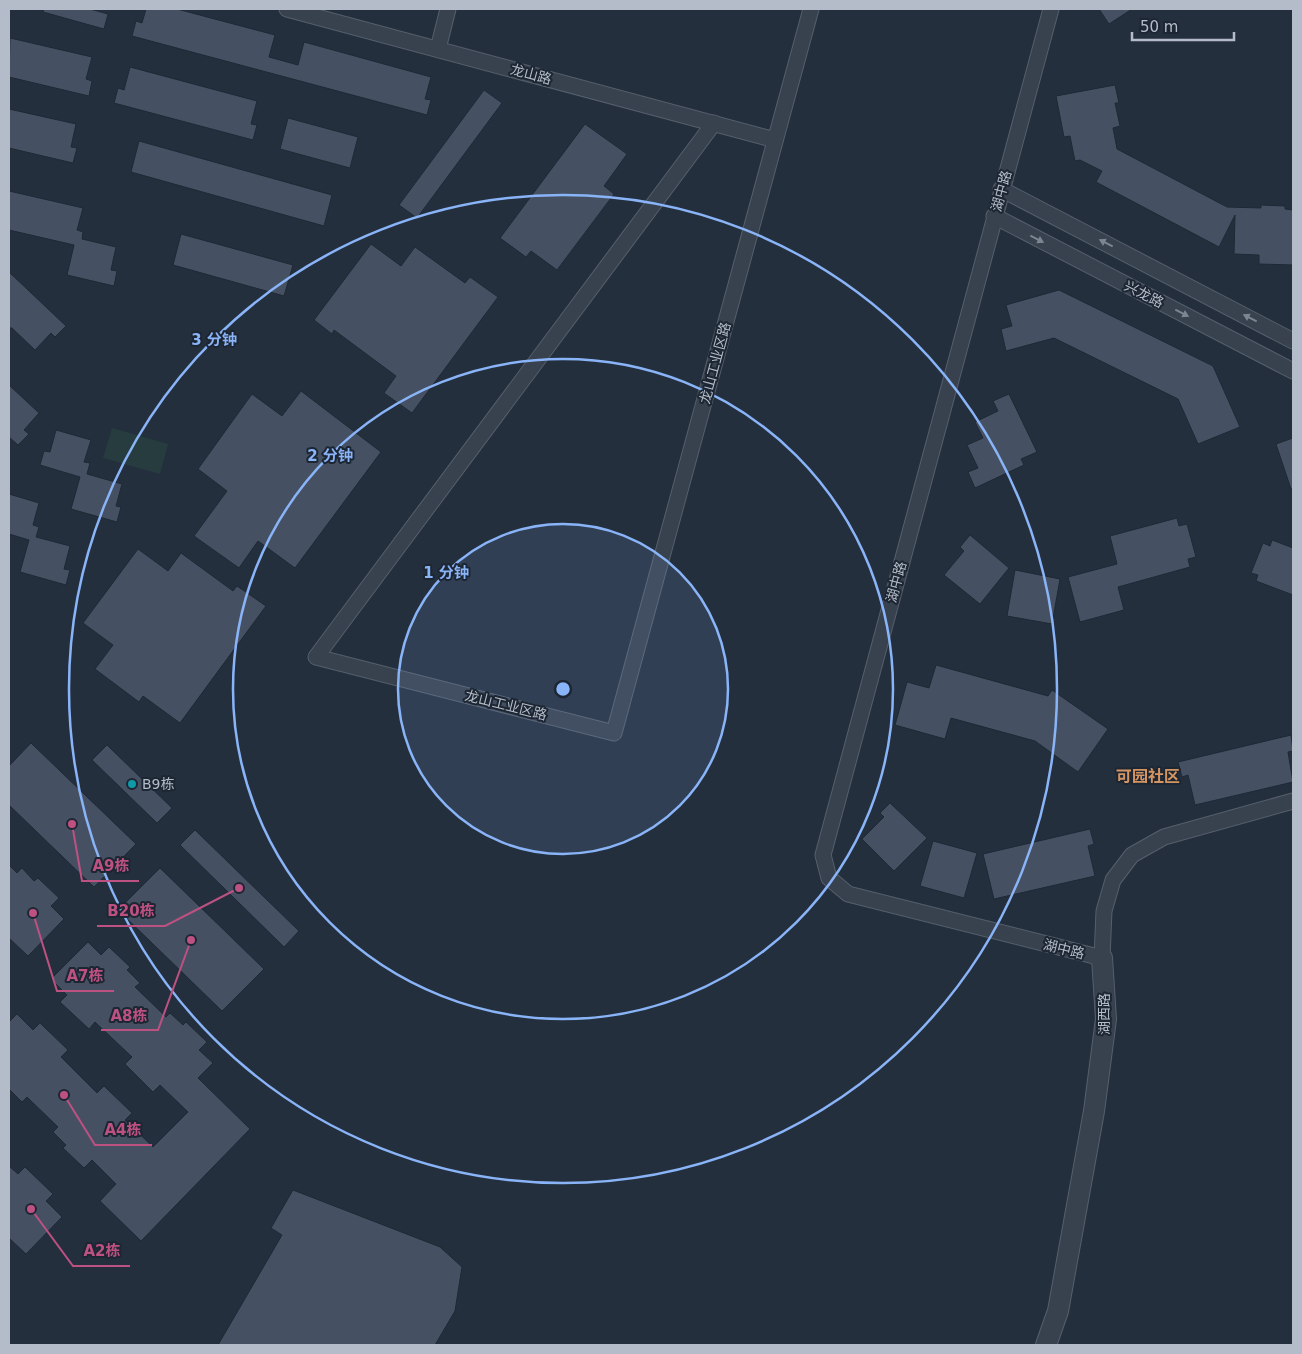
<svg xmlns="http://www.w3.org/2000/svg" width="1302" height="1354" font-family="'DejaVu Sans','Noto Sans SC',sans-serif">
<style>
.green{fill:#263c3f}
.building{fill:#455162;stroke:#1f2835}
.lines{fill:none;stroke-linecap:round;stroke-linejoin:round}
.minor-casing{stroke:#565f6c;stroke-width:17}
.tertiary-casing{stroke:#565f6c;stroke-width:22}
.minor{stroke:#38414e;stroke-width:15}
.tertiary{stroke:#38414e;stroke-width:20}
.oneway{fill:#7c8592}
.ring{fill:none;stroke:#8ab4f8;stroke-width:2.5}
.culture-dot{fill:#0f9aa8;stroke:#1d2633;stroke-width:2}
.labels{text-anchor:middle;stroke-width:4;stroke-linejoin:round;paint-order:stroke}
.street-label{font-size:14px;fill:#b4bcc9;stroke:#1d2633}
.poi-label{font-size:14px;fill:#b4bcc9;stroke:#1d2633;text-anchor:start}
.quarter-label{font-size:16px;font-weight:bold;fill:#d59563;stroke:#1d2633}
.centre{fill:#8ab4f8;stroke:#1d2633;stroke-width:2.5}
.ring-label{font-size:15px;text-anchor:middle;font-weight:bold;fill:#8ab4f8;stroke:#1d2633;stroke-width:4;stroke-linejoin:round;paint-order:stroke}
.leader{fill:none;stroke:#bd5182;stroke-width:2}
.callout-dot{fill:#bd5182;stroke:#1d2633;stroke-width:2}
.callout-label{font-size:15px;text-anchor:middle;font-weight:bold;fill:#bd5182;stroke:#1d2633;stroke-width:4;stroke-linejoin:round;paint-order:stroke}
</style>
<rect width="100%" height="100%" fill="#242f3e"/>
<!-- green -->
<polygon class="green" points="112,428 168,444 160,474 103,458"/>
<!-- building -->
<g class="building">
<polygon points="44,9 90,9 108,14 104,29 43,12"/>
<polygon points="146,9 177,9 275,35 269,57 298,65 304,42 431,77 425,99 431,100 427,115 132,36 136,21 142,23"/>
<polygon points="1099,9 1132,9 1109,24"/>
<polygon points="10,38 92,57 86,79 92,81 89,96 9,77"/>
<polygon points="130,67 257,101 251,124 257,125 253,140 114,103 118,88 124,90"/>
<polygon points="1115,85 1119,103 1115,103 1120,126 1113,128 1117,149 1227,207 1261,208 1261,205 1285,206 1285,209 1293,210 1293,265 1259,264 1259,255 1234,254 1235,215 1219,247 1096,182 1102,171 1080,160 1075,161 1070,136 1064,137 1056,96"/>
<polygon points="484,90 502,103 417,218 399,205"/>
<polygon points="9,109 76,124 71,147 77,148 73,163 9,148"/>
<polygon points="288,118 358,137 350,168 280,149"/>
<polygon points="585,124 627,154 604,186 614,194 557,270 531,251 526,257 500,238"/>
<polygon points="139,141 332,195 324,226 131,172"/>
<polygon points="9,191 83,208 77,230 83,232 82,239 116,247 111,270 117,271 114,286 67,275 74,245 9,230"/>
<polygon points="181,234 293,265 284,296 173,265"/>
<polygon points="371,244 401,266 415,247 465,283 470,277 498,297 412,413 384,393 396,376 334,330 332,334 314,320"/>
<polygon points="9,272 66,326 55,337 51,333 35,350 12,328 9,328"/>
<polygon points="1059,290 1213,366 1240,427 1198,444 1178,399 1054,338 1006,351 1001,329 1012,326 1006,305"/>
<polygon points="9,385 39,413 24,430 29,434 18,445 9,437"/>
<polygon points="301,391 381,452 295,568 258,541 239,568 194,536 227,491 198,469 252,394 282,416"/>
<polygon points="1009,394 1037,452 1021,459 1024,465 975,488 968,472 978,468 967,445 983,438 975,422 998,411 993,401"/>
<polygon points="56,430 91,440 84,462 90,463 87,474 122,484 116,506 121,507 117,522 71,509 80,477 40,465 44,451 50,452"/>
<polygon points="1293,438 1293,489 1291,489 1276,444"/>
<polygon points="9,494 39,503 33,525 39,527 36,537 70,546 64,569 70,570 66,585 20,572 29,540 9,534"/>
<polygon points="1177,518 1179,526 1187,524 1196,557 1188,559 1190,567 1118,587 1124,610 1080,622 1068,577 1117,564 1110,536"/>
<polygon points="970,535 1009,568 980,604 944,575 964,551 960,547"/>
<polygon points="1272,540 1293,548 1293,595 1256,581 1258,575 1251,573 1263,543 1270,546"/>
<polygon points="138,549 168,571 181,553 233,591 237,586 266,606 180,723 143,696 139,702 95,669 113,645 83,623"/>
<polygon points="1015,570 1060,579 1052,624 1007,616"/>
<polygon points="936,665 1048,696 1052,690 1108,729 1078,772 1035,741 951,718 945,739 895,725 907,682 929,688"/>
<polygon points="1291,735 1293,751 1288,752 1293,782 1195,805 1188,775 1182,777 1178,762"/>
<polygon points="31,743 136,844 94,887 9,805 9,766"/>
<polygon points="107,745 172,808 157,823 92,760"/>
<polygon points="890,803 927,838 894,871 862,839 884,817 880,813"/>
<polygon points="1090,829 1094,844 1088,846 1095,876 994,899 983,854"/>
<polygon points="195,830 299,931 284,947 180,845"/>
<polygon points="933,841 977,853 964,898 920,886"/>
<polygon points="9,865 17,873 22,868 34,881 38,878 59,898 51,906 64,919 28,956 9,938"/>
<polygon points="160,868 264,969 222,1011 118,910"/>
<polygon points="88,942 101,955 109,947 130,967 127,970 140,983 135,987 166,1017 170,1013 183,1025 186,1022 207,1042 199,1050 213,1063 198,1078 250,1129 141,1241 100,1201 116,1184 92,1160 84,1168 63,1148 66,1145 53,1132 58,1127 27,1097 22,1102 9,1089 9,1022 17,1014 33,1030 40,1023 68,1050 61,1057 97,1093 104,1086 132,1113 125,1120 153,1147 188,1112 160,1085 153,1092 125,1064 132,1057 95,1022 89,1029 60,1002 67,995 51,979"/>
<polygon points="9,1166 18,1174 25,1167 53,1194 46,1201 62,1217 26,1254 9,1238"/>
<polygon points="293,1190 440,1247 462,1267 455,1311 435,1345 218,1345 282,1235 271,1228"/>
</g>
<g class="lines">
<defs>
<g id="minor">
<polyline points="287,9 775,140"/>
<polyline points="1051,9 823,855 829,878 848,894 1102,958 1104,911 1113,880 1132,855 1164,837 1293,801"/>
<polyline points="438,49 448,9"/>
<polyline points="714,123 316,657 614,733 811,9"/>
<polyline points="1001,189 1293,341"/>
<polyline points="994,216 1293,371"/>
</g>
<polyline id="tertiary" points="1046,1345 1058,1311 1094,1111 1106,1019 1102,958"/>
</defs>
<!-- minor casing -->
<use href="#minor" class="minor-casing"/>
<!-- tertiary casing -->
<use href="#tertiary" class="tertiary-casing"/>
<!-- minor -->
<use href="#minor" class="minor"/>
<!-- tertiary -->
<use href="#tertiary" class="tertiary"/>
</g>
<!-- one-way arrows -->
<defs><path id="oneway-solid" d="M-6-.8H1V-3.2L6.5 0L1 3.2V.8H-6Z" transform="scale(1.25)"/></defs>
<g class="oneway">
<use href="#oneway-solid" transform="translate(1037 239) rotate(27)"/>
<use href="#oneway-solid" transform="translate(1106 243) rotate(-153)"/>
<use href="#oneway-solid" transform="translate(1182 313) rotate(27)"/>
<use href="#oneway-solid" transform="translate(1250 318) rotate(-153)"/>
</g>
<!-- distance rings -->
<circle cx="563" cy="689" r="165" fill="#8ab4f8" fill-opacity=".12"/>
<g class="ring">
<circle cx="563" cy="689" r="165"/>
<circle cx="563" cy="689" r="330"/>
<circle cx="563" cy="689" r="494"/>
</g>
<!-- markers -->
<circle class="culture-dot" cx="132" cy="784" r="5"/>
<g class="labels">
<!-- street labels -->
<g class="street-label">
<text transform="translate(531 74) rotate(15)" y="5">龙山路</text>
<text transform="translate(1001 191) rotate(-75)" y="5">湖中路</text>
<text transform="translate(1144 294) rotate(27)" y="5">兴龙路</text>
<text transform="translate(715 363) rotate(-75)" y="5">龙山工业区路</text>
<text transform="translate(896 582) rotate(-75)" y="5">湖中路</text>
<text transform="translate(506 705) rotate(14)" y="5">龙山工业区路</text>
<text transform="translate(1064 949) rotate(14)" y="5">湖中路</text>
<text transform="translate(1104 1014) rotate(-90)" y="5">湖西路</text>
</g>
<!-- poi labels -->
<g class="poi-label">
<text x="142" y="789">B9栋</text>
</g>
<!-- quarter labels -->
<g class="quarter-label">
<text x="1148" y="782">可园社区</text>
</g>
</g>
<circle cx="563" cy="689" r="8" class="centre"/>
<g class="ring-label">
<text x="214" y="345">3 分钟</text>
<text x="330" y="461">2 分钟</text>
<text x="446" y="578">1 分钟</text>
</g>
<!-- callouts -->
<path class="leader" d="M72 824L82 881H139M239 888L165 926H97M33 913L57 991H114M191 940L158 1030H101M64 1095L95 1145H152M31 1209L73 1266H130"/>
<g class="callout-dot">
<circle cx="72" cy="824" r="5"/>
<circle cx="239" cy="888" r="5"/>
<circle cx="33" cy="913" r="5"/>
<circle cx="191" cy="940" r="5"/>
<circle cx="64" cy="1095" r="5"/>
<circle cx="31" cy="1209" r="5"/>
</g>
<g class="callout-label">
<text x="111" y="871">A9栋</text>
<text x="131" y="916">B20栋</text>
<text x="85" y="981">A7栋</text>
<text x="129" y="1021">A8栋</text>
<text x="123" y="1135">A4栋</text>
<text x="102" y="1256">A2栋</text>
</g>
<!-- border -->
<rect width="1302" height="1354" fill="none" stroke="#b4bcc9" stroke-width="20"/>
<!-- scale -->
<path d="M1132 32v8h102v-8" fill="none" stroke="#b4bcc9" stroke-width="2.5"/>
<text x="1140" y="32" font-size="15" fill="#b4bcc9" stroke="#1d2633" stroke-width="4" paint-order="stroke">50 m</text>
</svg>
